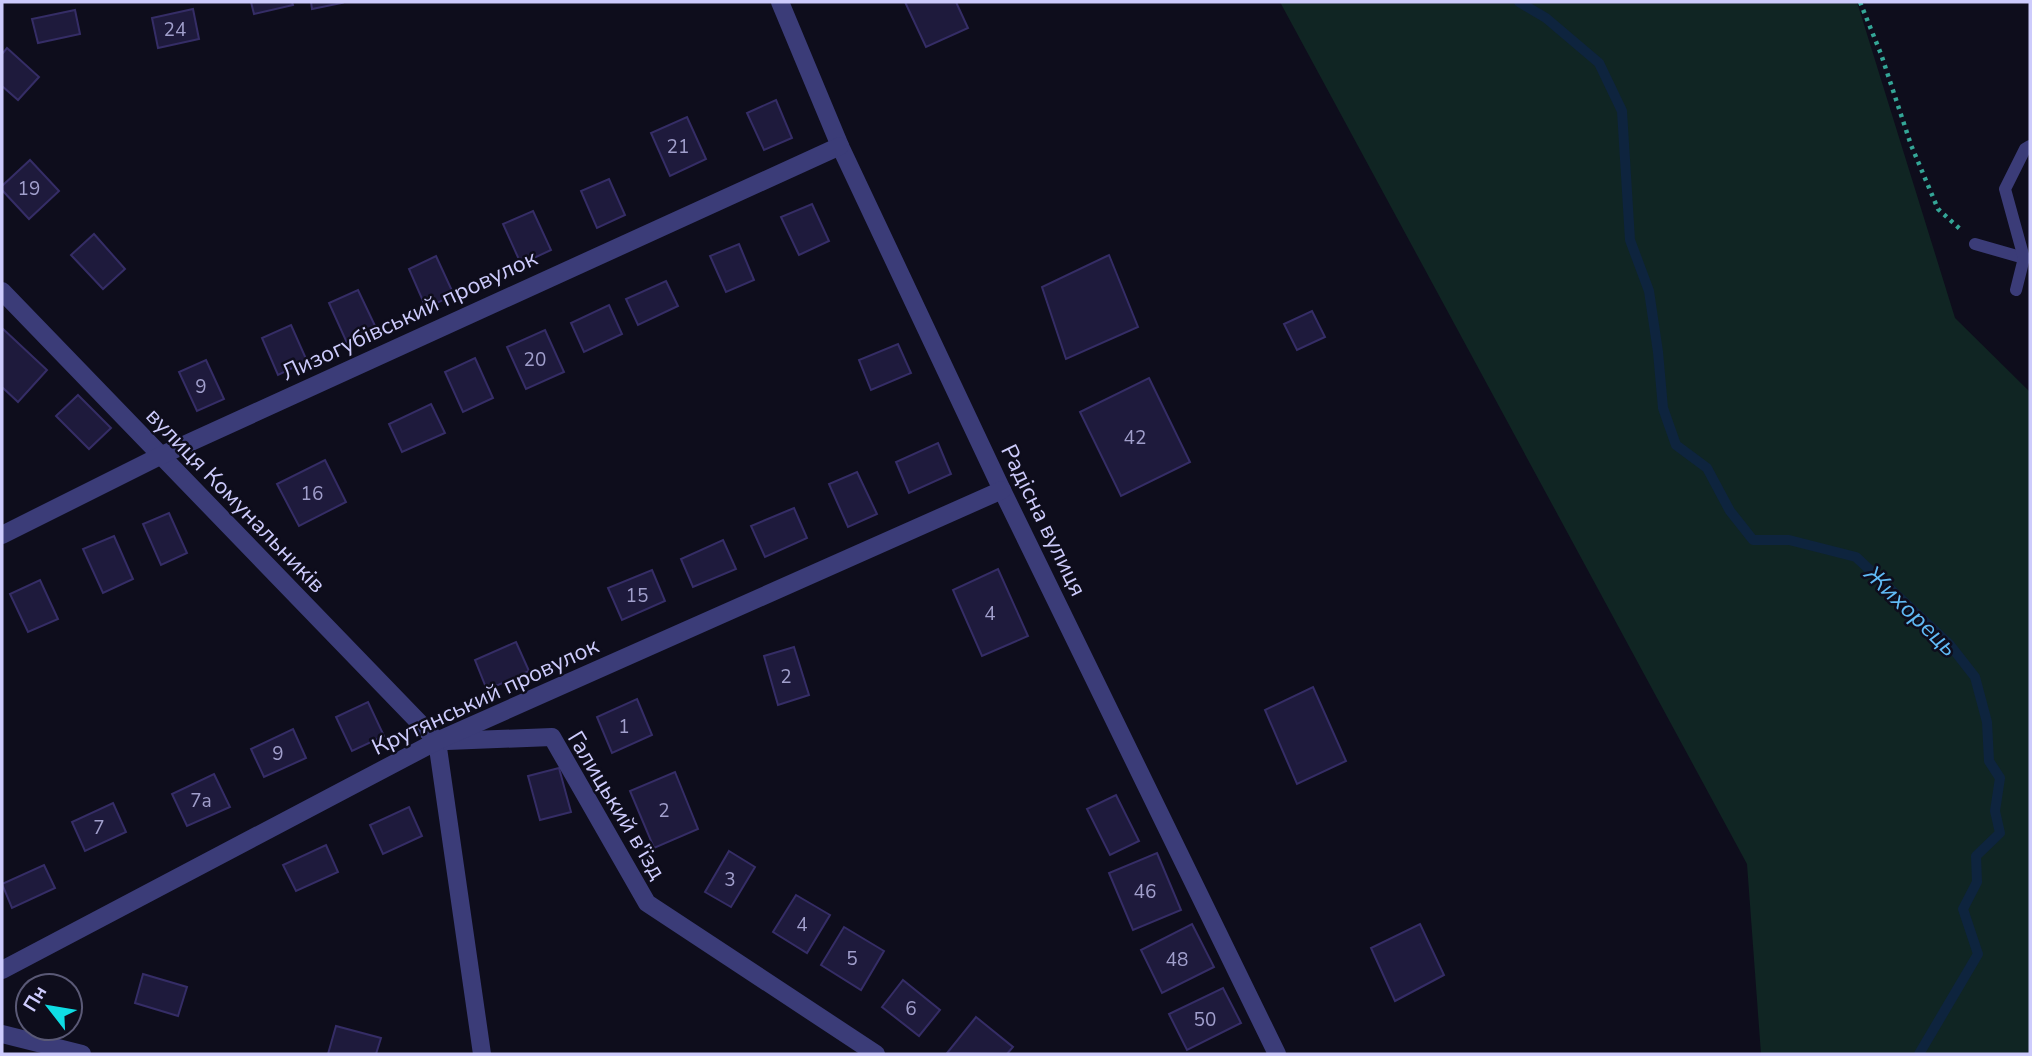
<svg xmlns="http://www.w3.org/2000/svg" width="2032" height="1056" font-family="'Nunito Sans',sans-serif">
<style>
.green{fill:#102523}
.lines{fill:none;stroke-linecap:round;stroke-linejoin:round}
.stream{stroke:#0e243e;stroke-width:10}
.building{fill:#1e1a3c;stroke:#352d66;stroke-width:2}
.path{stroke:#34a697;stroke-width:4.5;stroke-dasharray:3.5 5;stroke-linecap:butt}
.service{stroke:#3b3c78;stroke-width:12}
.minor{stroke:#3b3c78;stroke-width:18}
.labels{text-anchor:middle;stroke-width:5;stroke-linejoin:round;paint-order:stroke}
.number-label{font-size:19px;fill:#a19fcc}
.street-label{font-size:23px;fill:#cdcbfc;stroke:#0e0d1c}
.water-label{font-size:24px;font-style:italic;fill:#60baf5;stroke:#0e0d1c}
</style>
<rect width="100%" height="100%" fill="#0e0d1c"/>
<!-- green -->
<polygon class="green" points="1280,2 1857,2 1955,318 2030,392 2030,1054 1761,1054 1747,864"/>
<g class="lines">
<!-- stream -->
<polyline class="stream" points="1519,2 1546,18 1599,63 1622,111 1630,240 1649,291 1658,352 1663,408 1676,445 1707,468 1730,511 1753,540 1789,540 1856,557 1950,645 1975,677 1987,722 1989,761 2000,778 1995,811 2000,833 1976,856 1977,882 1963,909 1978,954 1919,1054"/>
</g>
<!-- building -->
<g class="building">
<polygon points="251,2 292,2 293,5 254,14"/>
<polygon points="311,2 341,2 342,3 312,9"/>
<polygon points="905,2 956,2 968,28 926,47"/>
<polygon points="193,9 199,39 158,48 152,18"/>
<polygon points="75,10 80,34 38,43 32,19"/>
<polygon points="7,48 39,77 18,100 2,86 2,54"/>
<polygon points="776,100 792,138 764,150 747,113"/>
<polygon points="687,117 706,159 670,176 651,133"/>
<polygon points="30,160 59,191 29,219 2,190 2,186"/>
<polygon points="609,179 625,215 597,228 581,191"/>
<polygon points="812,204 829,241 799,255 781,217"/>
<polygon points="533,211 551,250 521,264 503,224"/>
<polygon points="94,234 125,269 103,289 71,255"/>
<polygon points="739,244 754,280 726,292 710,256"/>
<polygon points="1109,255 1138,327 1066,359 1042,287"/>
<polygon points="436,256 454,295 426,308 409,269"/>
<polygon points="666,281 678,306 638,325 626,299"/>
<polygon points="358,290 377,330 347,343 329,303"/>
<polygon points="609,305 622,334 584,352 571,323"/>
<polygon points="1312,311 1325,337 1297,350 1284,324"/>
<polygon points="291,325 307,361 278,375 262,338"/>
<polygon points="2,328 47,370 18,402 2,387"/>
<polygon points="545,330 564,372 526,389 507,347"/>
<polygon points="898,344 911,373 871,390 859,360"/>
<polygon points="475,358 493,398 463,412 445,372"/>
<polygon points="206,360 224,399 197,411 179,372"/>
<polygon points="1149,378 1190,462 1121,496 1080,412"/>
<polygon points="78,395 111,428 89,449 56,416"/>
<polygon points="431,404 445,433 402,452 389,424"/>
<polygon points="938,443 951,474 909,493 896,462"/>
<polygon points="325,460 346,502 299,526 277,484"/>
<polygon points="857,472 877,514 848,527 829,484"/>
<polygon points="794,508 807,538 765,557 751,526"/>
<polygon points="169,513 187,553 161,565 143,524"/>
<polygon points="114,536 133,579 103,593 83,549"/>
<polygon points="723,540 736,569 693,587 681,559"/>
<polygon points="998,569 1028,636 982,656 953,590"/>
<polygon points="652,570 665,601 622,620 608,588"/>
<polygon points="40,580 58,619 28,632 10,594"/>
<polygon points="516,642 529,671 487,690 475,660"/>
<polygon points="794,647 809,695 778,705 764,656"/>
<polygon points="1313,687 1346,761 1297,784 1265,710"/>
<polygon points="637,699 652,735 612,753 597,717"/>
<polygon points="368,702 384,736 352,751 336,717"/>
<polygon points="293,729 306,758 264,777 251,749"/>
<polygon points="559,768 571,812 540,820 528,776"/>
<polygon points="675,772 698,829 654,848 630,791"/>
<polygon points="214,774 230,807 187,826 172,794"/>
<polygon points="1116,795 1139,841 1110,855 1087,809"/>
<polygon points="113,803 126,832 85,851 72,822"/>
<polygon points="409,807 422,836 383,854 370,825"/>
<polygon points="326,845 338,872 296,891 283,865"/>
<polygon points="729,851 755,867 731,907 705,892"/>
<polygon points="1157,853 1181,910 1133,930 1109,873"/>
<polygon points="44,865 55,888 12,908 2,884"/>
<polygon points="796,895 830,915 807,953 773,932"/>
<polygon points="1192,924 1214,967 1162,993 1141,950"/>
<polygon points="1420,924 1444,975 1395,1001 1371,948"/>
<polygon points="844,927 884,951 861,990 821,965"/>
<polygon points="143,974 187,987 178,1016 135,1003"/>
<polygon points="903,980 940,1010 919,1036 882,1007"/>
<polygon points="1223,988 1241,1023 1187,1050 1169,1014"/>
<polygon points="976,1017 1013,1047 1007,1054 947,1053"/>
<polygon points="336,1026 381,1038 376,1054 328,1054"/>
</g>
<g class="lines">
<!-- path -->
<polyline class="path" points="1860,2 1881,54 1911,145 1938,209 1960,229"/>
<!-- service -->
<g class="service">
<polyline points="1975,244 2024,258"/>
<polyline points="2016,290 2024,258 2005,189 2025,149 2030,146"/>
</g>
<!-- minor -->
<g class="minor">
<polyline points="780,2 840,146 1002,490 1277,1054"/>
<polyline points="2,291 437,741"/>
<polyline points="2,535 160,456 840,146"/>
<polyline points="437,741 482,1054"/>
<polyline points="447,741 552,737 647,903 876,1054"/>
<polyline points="2,970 437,741 1002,490"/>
<polyline points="2,1034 82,1054"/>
</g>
</g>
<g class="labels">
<!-- number labels -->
<g class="number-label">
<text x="175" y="36">24</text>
<text x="678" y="153">21</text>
<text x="29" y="195">19</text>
<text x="535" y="366">20</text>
<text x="201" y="393">9</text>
<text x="1135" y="444">42</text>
<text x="312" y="500">16</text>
<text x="637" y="602">15</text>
<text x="990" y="620">4</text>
<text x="786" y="683">2</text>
<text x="624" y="733">1</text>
<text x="278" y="760">9</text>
<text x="201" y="807">7а</text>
<text x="664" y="817">2</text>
<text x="99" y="834">7</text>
<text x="730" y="886">3</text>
<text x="1145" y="898">46</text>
<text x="802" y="931">4</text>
<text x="852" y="965">5</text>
<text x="1177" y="966">48</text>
<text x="911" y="1015">6</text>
<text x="1205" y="1026">50</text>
</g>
<!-- street labels -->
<g class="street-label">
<text transform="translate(409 315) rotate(-25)" y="8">Лизогубівський провулок</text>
<text transform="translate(236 500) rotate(46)" y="8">вулиця Комунальників</text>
<text transform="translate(1044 520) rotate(64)" y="8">Радісна вулиця</text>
<text transform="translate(485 696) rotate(-25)" y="8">Крутянський провулок</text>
<text transform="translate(617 805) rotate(59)" y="8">Галицький в'їзд</text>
</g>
<!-- water labels -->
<g class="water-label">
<text transform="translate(1911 611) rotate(44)" y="8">Жихорець</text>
</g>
</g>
<!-- border -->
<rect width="2032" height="1056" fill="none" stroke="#cdcbfc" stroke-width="7"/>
<!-- north arrow -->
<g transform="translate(49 1007) rotate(301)"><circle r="33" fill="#0e0d1c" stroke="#5a5976" stroke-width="2"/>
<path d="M0-5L12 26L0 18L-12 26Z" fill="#0fdde4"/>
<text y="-10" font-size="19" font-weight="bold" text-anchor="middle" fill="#cdcbfc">Пн</text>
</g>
</svg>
